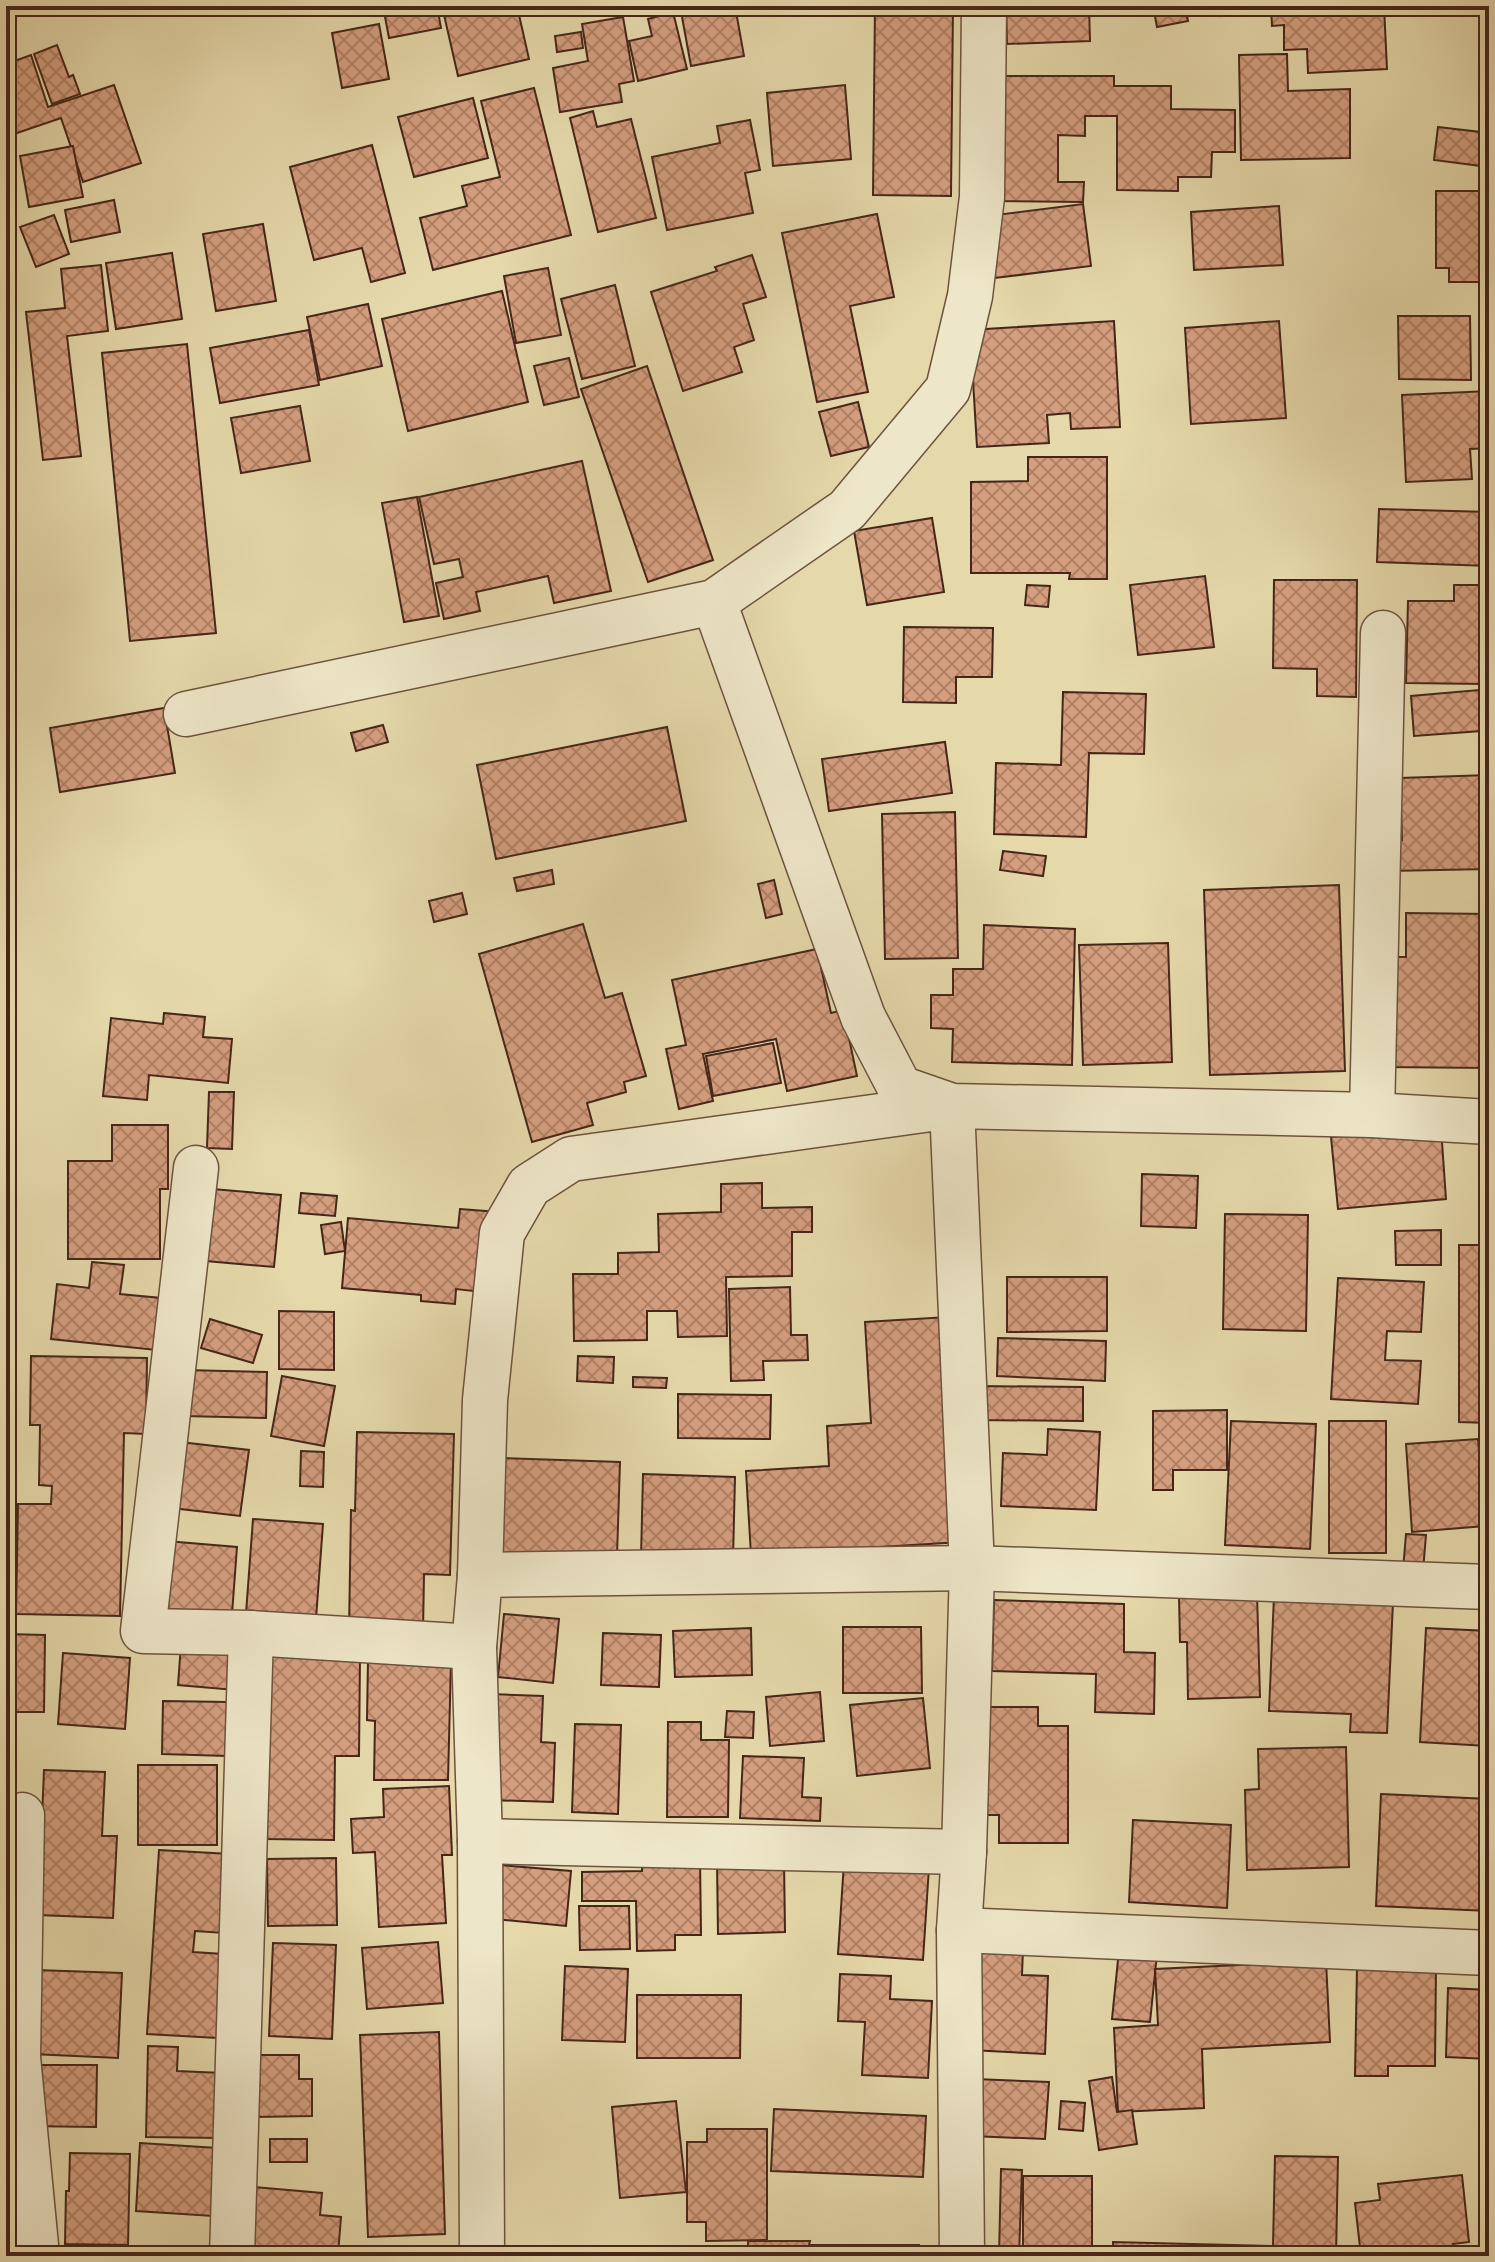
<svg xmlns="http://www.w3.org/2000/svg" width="1495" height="2262" font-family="'IM FELL DW Pica',serif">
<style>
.building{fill:url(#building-cross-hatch);stroke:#462619;stroke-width:2}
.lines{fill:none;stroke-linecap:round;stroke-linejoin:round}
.minor-casing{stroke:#6e523e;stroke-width:47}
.minor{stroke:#eee6c8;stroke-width:44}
</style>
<defs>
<pattern id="building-cross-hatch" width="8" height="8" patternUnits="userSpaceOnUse" patternTransform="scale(2)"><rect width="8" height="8" fill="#d59e7f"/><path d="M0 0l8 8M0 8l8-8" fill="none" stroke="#af8167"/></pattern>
</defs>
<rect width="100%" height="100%" fill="#e5d8ab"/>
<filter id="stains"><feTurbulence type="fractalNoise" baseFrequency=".0025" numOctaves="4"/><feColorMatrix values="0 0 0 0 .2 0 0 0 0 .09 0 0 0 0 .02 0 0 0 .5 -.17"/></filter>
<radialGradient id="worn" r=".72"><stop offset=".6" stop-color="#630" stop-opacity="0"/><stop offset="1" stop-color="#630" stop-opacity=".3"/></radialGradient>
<!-- building -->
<g class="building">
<polygon points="383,6 437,6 441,28 389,38"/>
<polygon points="442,6 517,6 529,59 458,76"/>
<polygon points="680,6 735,6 744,56 691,66"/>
<polygon points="875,6 953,6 951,196 873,195"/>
<polygon points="1006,6 1089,6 1090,41 1007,44"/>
<polygon points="1153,6 1185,6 1188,21 1157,27"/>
<polygon points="1220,6 1255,6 1256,10 1221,16"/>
<polygon points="1271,6 1384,6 1387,69 1308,73 1307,49 1284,50 1284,25 1272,26"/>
<polygon points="1421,6 1489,6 1489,12 1421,13"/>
<polygon points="673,12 687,69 638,81 629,41 652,36 648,19"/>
<polygon points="623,17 634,81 619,84 622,102 560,112 553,68 588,61 582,24"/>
<polygon points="379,24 389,79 342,88 332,33"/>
<polygon points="581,32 583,48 557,52 555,36"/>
<polygon points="57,45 69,77 73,75 80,94 52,104 34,54"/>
<polygon points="1287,54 1288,91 1350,89 1350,158 1241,160 1239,55"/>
<polygon points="31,55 48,107 114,85 141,163 83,182 61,118 8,136 6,64"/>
<polygon points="993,76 1114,76 1114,86 1171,86 1171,109 1235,110 1235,152 1212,152 1211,177 1178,177 1178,191 1117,190 1117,116 1085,116 1085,136 1058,135 1058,182 1084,182 1083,202 992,201"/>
<polygon points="845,85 851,159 773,166 767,93"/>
<polygon points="534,88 571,235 433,270 420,218 467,206 462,186 500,177 481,101"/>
<polygon points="473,98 488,158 414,177 398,117"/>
<polygon points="593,111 597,127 631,119 656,218 598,232 570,118"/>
<polygon points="750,120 760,170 745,173 753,213 667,230 652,157 720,143 717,126"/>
<polygon points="1438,127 1489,133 1489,167 1434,160"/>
<polygon points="372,145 405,273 371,282 362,248 314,260 290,167"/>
<polygon points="73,146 83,197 29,207 20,156"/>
<polygon points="1436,191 1489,191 1489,282 1449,282 1449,268 1436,268"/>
<polygon points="114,200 120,232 71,242 65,210"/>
<polygon points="1083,204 1091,266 995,278 988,216"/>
<polygon points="1279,206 1283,265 1194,270 1191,212"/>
<polygon points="877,214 894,297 850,306 868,392 817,402 782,233"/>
<polygon points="54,215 69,254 36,267 20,227"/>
<polygon points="263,224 276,301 216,311 203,234"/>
<polygon points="172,253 182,319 116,329 106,263"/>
<polygon points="752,255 766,297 743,304 754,340 734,347 742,372 683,391 651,292 717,271 715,267"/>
<polygon points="101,265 108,331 67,336 81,456 43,460 26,312 65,308 61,269"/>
<polygon points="548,268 561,335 516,343 504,276"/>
<polygon points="615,285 635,366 582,379 561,299"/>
<polygon points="502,291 528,402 408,431 382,319"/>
<polygon points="368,304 382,366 320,380 307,317"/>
<polygon points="1398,316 1470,316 1471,380 1399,379"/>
<polygon points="1114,321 1120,427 1071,429 1070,413 1047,415 1049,443 977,447 970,330"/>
<polygon points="1279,321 1286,418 1191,424 1185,328"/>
<polygon points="309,330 319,385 220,403 210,348"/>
<polygon points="187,344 216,633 130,641 102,353"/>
<polygon points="569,358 579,397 544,405 534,366"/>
<polygon points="647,366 713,560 648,582 581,389"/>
<polygon points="1489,391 1489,448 1470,449 1472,479 1406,482 1402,395"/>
<polygon points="858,402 869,447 831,456 819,412"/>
<polygon points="300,406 310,461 241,473 231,418"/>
<polygon points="1028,457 1107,457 1107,579 1069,579 1070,573 971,573 971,482 1028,481"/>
<polygon points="582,461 611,591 554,603 548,576 476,592 480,611 444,619 436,583 463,577 459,559 434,564 419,497"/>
<polygon points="417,497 439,616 404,622 382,503"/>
<polygon points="1379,509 1489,512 1489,566 1377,562"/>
<polygon points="932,518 944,592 867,605 854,531"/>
<polygon points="1205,576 1214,647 1138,655 1130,585"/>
<polygon points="1274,580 1357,580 1356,697 1317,696 1317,669 1273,668"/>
<polygon points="1027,585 1050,586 1048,607 1025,605"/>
<polygon points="1454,585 1486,585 1484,684 1406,683 1408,601 1454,601"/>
<polygon points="904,627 993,628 992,677 956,677 956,703 903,702"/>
<polygon points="1479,690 1481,731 1414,736 1411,696"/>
<polygon points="1063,692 1146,694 1144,754 1089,753 1086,837 994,834 996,763 1061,765"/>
<polygon points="164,708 175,773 60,792 50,728"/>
<polygon points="383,725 388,742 356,751 351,733"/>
<polygon points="667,727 686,821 496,859 477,765"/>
<polygon points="945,742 952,793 829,811 822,759"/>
<polygon points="1489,775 1489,869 1389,871 1389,841 1402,840 1400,778"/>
<polygon points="955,812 958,958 885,959 882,814"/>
<polygon points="1003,851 1046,856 1043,876 1000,870"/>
<polygon points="552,870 554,884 517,891 514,878"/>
<polygon points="774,880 782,914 766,918 758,884"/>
<polygon points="1339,885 1345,1071 1210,1075 1204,890"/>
<polygon points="462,893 467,914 434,922 429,901"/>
<polygon points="1406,913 1489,914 1489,1068 1382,1067 1383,957 1406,957"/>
<polygon points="583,924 605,998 622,993 646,1076 624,1082 626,1092 587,1103 593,1125 532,1142 479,954"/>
<polygon points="984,925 1075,929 1072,1065 952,1062 953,1029 931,1028 931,995 953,995 953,969 983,969"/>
<polygon points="1168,943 1172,1062 1083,1065 1079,945"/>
<polygon points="817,949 831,1013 843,1010 857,1076 787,1091 776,1039 703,1054 713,1101 679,1109 666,1049 686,1045 672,980"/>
<polygon points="164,1013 205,1017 203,1037 232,1039 228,1083 149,1075 147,1100 103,1096 111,1018 163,1024"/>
<polygon points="773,1043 781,1083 713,1096 706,1056"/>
<polygon points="209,1092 234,1092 232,1149 207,1148"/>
<polygon points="112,1125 168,1125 168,1189 160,1189 160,1259 68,1259 68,1161 112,1161"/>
<polygon points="1441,1128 1446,1199 1338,1209 1331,1137"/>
<polygon points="1482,1159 1489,1159 1489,1226 1480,1225"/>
<polygon points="1142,1174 1198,1176 1196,1228 1141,1226"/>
<polygon points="762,1183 762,1208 812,1207 812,1232 792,1232 792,1276 726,1277 727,1336 678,1337 677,1311 647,1311 647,1340 574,1341 573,1274 618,1274 618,1253 659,1252 658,1214 721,1212 721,1184"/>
<polygon points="201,1188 281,1195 274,1267 195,1260"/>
<polygon points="301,1193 337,1196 335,1216 299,1213"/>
<polygon points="460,1209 498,1212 491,1293 456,1289 455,1304 421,1301 421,1295 342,1288 348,1218 458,1228"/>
<polygon points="1225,1214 1308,1215 1306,1331 1223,1329"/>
<polygon points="341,1222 345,1251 325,1254 321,1225"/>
<polygon points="1441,1230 1441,1265 1396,1265 1395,1231"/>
<polygon points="1459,1245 1489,1245 1489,1423 1459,1422"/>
<polygon points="92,1262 124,1265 120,1294 161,1298 156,1350 51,1339 57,1284 89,1288"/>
<polygon points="1007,1277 1107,1277 1107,1331 1007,1332"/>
<polygon points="1338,1278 1424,1282 1421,1332 1387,1331 1385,1360 1421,1361 1418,1404 1331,1399"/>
<polygon points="790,1287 791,1335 807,1335 808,1360 763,1361 764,1380 731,1381 729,1289"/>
<polygon points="279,1311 334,1312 334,1370 279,1369"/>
<polygon points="948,1317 961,1542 751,1555 746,1471 829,1466 827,1426 871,1423 865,1322"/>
<polygon points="210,1319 262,1335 253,1363 201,1348"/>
<polygon points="998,1338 1106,1341 1105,1381 997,1376"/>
<polygon points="31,1356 147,1358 146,1434 124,1433 120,1616 16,1614 18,1504 51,1504 52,1486 39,1485 40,1425 30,1425"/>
<polygon points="578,1356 614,1357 613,1383 577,1381"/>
<polygon points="185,1370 267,1372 266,1418 184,1416"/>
<polygon points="282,1376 335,1386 324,1446 271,1436"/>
<polygon points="633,1377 667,1378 666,1388 633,1387"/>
<polygon points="978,1386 1083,1387 1083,1421 977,1420"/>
<polygon points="678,1394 771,1395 770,1439 678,1438"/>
<polygon points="1227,1410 1227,1470 1173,1470 1173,1490 1153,1490 1153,1411"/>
<polygon points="1231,1421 1316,1424 1310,1549 1225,1545"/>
<rect x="1329" y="1421" width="57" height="132"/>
<polygon points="1048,1429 1100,1432 1096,1510 1001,1506 1003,1453 1047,1455"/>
<polygon points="357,1432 454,1434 450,1575 424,1574 423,1632 349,1631 351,1510 355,1511"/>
<polygon points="1478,1439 1485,1526 1412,1532 1406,1444"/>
<polygon points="180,1442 249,1450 240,1516 172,1508"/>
<polygon points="301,1451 324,1452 323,1487 300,1486"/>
<polygon points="503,1458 620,1462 617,1557 499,1553"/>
<polygon points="643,1474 735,1477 733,1560 641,1558"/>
<polygon points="253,1519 323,1524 315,1632 245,1627"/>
<polygon points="1406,1534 1426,1535 1423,1571 1403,1570"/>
<polygon points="166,1541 237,1547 232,1614 160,1608"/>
<polygon points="1257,1593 1260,1697 1188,1699 1187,1642 1180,1642 1179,1595"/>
<polygon points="1274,1596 1393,1602 1387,1733 1350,1732 1351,1714 1269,1711"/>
<polygon points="994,1600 1124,1604 1124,1652 1155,1653 1154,1714 1095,1712 1096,1674 992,1671"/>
<polygon points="504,1614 559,1619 553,1683 498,1677"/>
<polygon points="843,1627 921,1627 922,1693 843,1693"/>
<polygon points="751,1628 752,1675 675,1677 673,1631"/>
<polygon points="1426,1628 1489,1631 1487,1746 1420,1742"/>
<polygon points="603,1633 661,1635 659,1687 601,1685"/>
<polygon points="6,1634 45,1635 44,1712 6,1712"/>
<polygon points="181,1644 238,1648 235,1690 178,1685"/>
<polygon points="63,1653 130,1658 125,1729 58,1724"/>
<polygon points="264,1655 360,1656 359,1756 335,1756 334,1840 264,1839"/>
<polygon points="368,1661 451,1661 448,1780 374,1780 375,1721 367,1720"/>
<polygon points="820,1692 824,1741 770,1746 766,1697"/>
<polygon points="491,1694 543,1696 541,1742 555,1743 553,1802 490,1800"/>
<polygon points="923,1698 930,1768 857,1776 850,1705"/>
<polygon points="163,1701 228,1702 227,1756 162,1754"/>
<polygon points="978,1707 1038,1707 1038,1726 1068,1726 1068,1843 999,1843 999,1815 977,1815"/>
<polygon points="727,1711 754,1712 753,1738 725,1737"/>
<polygon points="668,1722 701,1722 701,1740 729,1740 728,1817 667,1817"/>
<polygon points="575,1724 621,1725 618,1814 572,1812"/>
<polygon points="1346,1747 1349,1867 1247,1870 1245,1790 1259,1789 1258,1749"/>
<polygon points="743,1756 804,1758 802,1797 821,1798 820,1821 740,1818"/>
<rect x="138" y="1765" width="79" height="80"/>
<polygon points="44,1770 105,1772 102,1836 117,1836 113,1918 38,1915"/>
<polygon points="449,1786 452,1855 442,1855 446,1923 379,1927 375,1852 353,1853 351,1819 384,1817 383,1789"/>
<polygon points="1381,1794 1489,1799 1489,1911 1376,1906"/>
<polygon points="1133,1820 1231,1825 1227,1908 1129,1902"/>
<polygon points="159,1850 230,1854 225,1933 195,1931 193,1952 223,1954 217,2038 147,2034"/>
<polygon points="336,1858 337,1925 268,1926 267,1859"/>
<polygon points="700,1859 701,1935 675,1935 675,1950 637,1951 636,1901 582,1901 582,1872 642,1871 642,1860"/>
<polygon points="784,1860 785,1932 718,1934 717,1862"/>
<polygon points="844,1862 929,1867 923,1960 838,1954"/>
<polygon points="500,1865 571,1871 566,1926 495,1919"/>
<polygon points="579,1906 629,1906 630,1949 580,1950"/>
<polygon points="438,1942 443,2003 367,2009 362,1948"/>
<polygon points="273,1943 336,1945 332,2039 269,2036"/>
<polygon points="974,1946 1023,1948 1022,1975 1048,1976 1045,2054 970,2050"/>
<polygon points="1119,1950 1157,1954 1150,2022 1112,2019"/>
<polygon points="1326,1961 1330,2042 1202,2049 1204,2108 1118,2112 1114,2028 1158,2025 1155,1969"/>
<polygon points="565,1966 628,1969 625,2042 562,2040"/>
<polygon points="1357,1967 1436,1968 1435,2066 1388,2066 1388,2076 1355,2076"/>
<polygon points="36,1970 122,1973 118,2058 32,2054"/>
<polygon points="840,1974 891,1976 890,1999 932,2001 928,2078 862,2075 865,2022 838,2021"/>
<polygon points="1448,1988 1489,1990 1489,2059 1446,2057"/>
<polygon points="637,1995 741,1995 740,2058 637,2058"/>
<polygon points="439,2032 445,2234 368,2237 360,2035"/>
<polygon points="148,2046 178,2047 177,2071 222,2073 220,2138 146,2137"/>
<polygon points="250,2055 299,2055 299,2079 312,2079 312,2116 250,2117"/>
<polygon points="26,2065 97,2065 96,2127 25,2126"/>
<polygon points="1112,2077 1117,2112 1132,2110 1137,2144 1099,2150 1089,2081"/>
<polygon points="975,2079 1049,2082 1045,2139 972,2136"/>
<polygon points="676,2101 686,2192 620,2198 612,2107"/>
<polygon points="1061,2101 1085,2103 1083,2131 1059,2129"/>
<polygon points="774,2109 926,2116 923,2177 771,2171"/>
<polygon points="707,2129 767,2129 767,2240 706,2241 706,2222 687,2222 687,2142 707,2142"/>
<rect x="270" y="2139" width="37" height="23"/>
<polygon points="140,2143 217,2148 213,2216 136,2211"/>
<polygon points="70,2153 130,2154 128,2245 65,2244 66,2191 69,2191"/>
<polygon points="1275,2156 1338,2157 1336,2256 1113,2256 1113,2242 1273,2246"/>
<polygon points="1001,2169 1022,2170 1019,2256 999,2256"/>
<polygon points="1462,2175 1469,2242 1453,2244 1454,2256 1361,2256 1355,2203 1380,2200 1378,2184"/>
<rect x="1023" y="2176" width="69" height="80"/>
<polygon points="253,2187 322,2193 320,2215 341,2217 338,2255 248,2248"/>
<polygon points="748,2241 810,2241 809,2245 919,2245 919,2256 748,2256"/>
<polygon points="180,2247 219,2250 218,2256 179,2256"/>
<rect x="633" y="2250" width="23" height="6"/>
</g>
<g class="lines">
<defs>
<g id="minor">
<polyline points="714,602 863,1017 900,1088 952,1106 1372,1115 1489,1122"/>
<polyline points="186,714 714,602 847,510 948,389 970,296 982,197 984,6"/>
<polyline points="1372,1115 1383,633"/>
<polyline points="196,1168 143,1631 251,1633 474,1647"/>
<polyline points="480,1575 972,1568 1489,1587"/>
<polyline points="22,1815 18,2057 37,2256"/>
<polyline points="480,1841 964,1852"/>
<polyline points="959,1930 1489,1953"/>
<polyline points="232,2256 251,1633"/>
<polyline points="482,2256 480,1841 474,1647 480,1575 485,1400 502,1233 529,1186 571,1159 952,1106 972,1568 964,1852 959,1930 962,2256"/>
</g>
</defs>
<!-- minor casing -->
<use href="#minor" class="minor-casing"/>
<!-- minor -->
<use href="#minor" class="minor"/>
</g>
<!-- margin -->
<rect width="1495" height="2262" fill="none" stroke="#e5d8ab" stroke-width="32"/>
<rect x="8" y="8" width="1479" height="2246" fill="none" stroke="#462619" stroke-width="4"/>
<rect x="16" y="16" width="1463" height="2230" fill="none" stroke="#462619" stroke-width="2"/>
<rect width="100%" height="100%" filter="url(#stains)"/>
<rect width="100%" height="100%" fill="url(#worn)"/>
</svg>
